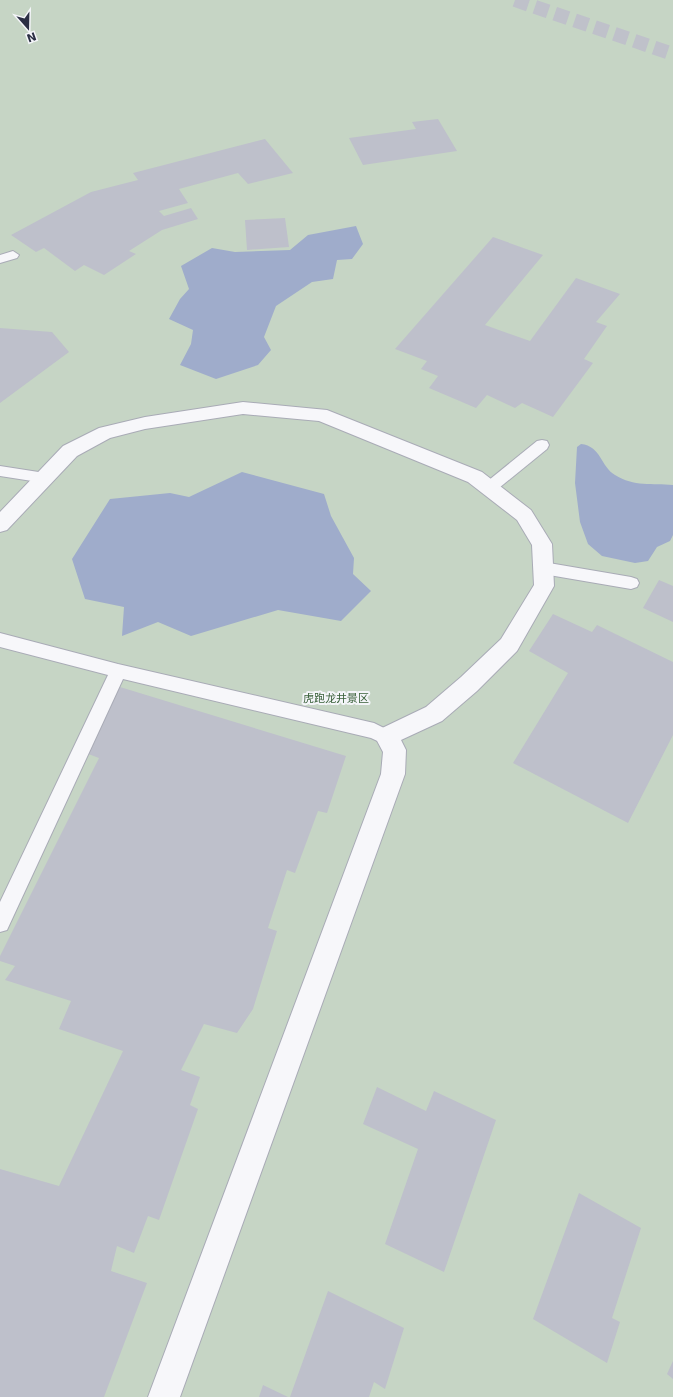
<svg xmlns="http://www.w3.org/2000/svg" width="673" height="1397" font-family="'DejaVu Sans','Noto Sans SC',sans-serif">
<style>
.green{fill:#c6d5c5}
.water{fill:#9faccb}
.building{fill:#bec0cb}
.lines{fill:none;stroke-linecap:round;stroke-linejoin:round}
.secondary-tunnel{stroke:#bfc1ca;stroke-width:14;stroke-dasharray:14 7;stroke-linecap:butt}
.lane-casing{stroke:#a9abb6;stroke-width:2}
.street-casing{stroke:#a9abb6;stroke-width:2}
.lane{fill:#f7f7fa;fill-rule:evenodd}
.street{fill:#f7f7fa;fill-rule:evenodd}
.labels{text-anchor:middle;stroke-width:4;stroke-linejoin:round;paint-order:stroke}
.park-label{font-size:11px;fill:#396039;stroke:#f4f5f9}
</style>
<rect width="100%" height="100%" fill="#e4e5eb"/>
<!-- green -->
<rect class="green" x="0" y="0" width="673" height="1397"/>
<!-- water -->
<g class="water">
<polygon points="356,226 363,244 352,259 337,260 333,279 312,282 276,306 264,337 271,350 258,365 216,379 180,365 191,344 193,330 169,319 180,299 189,289 181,266 212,248 235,252 290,250 308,235"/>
<path d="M581,444C601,446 601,467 615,475C634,487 652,483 673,485V535L670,541L657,547L648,561L635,563L602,556L588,544L580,522L575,483L577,447Z"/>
<polygon points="242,472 324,494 331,516 354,558 353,574 371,591 341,621 278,610 191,636 158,622 122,636 124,607 85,599 72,559 110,499 170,493 189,497"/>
</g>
<!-- building -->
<g class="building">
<polygon points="438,119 457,151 363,165 349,138 416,129 412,122"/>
<polygon points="265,139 293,173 248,184 238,173 179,189 188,203 159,211 164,216 191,208 198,219 162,230 129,251 136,254 104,275 84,265 75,271 44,248 36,252 11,235 91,192 138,180 133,173"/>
<polygon points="285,218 289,247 247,250 245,220"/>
<polygon points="493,237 543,255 485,325 530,341 576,278 620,294 596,322 607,326 584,359 593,363 553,417 522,403 515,408 487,395 476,408 429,388 438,376 421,369 427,361 395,349"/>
<polygon points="0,328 52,332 69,352 0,403"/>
<polygon points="659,580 673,586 673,622 643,608"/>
<polygon points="553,614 592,632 597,625 673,662 673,735 628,823 513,763 568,673 529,651"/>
<polygon points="120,687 346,756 327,813 318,811 295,873 287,870 268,928 277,931 253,1009 237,1033 204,1024 181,1070 200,1077 190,1105 198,1109 159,1220 148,1216 134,1253 117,1246 111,1271 147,1283 104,1397 0,1397 0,1169 59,1186 123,1051 59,1029 71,1001 5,980 15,966 0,961 0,956 99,758 83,752"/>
<polygon points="377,1087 426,1111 434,1091 496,1120 444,1272 385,1244 418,1149 363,1124"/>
<polygon points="579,1193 641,1228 612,1318 620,1322 607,1363 533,1319"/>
<polygon points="328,1291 404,1328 385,1389 374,1382 369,1397 290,1397"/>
<polygon points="673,1361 673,1379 667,1374"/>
<polygon points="263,1385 288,1397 259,1397"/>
</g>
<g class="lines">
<!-- secondary-tunnel -->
<polyline class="secondary-tunnel" points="515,0 673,54"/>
<defs>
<g id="lane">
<polygon points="13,251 19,255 17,258 0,263 0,255"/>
<polygon points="542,440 547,441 549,445 547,449 494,492 489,493 484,492 482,488 484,484 537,441"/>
<polygon points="0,466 45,473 50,474 52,478 50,482 45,483 0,476"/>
<polygon points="543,562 631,577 637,579 639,583 637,587 631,589 543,574 537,572 535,568 537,564"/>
<polygon points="0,633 118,664 374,723 392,732 395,737 392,742 386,745 371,738 123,679 7,930 0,932 0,902 108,675 0,647"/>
</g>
<polygon id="street" points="243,402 327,410 482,472 531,510 552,544 554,586 517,651 477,691 442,721 401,740 406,750 405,774 180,1397 148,1397 381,774 383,752 375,737 378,730 426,707 461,677 501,639 534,585 532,545 517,520 468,482 319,421 243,414 145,429 110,438 77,456 7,530 0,532 0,512 63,446 99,428 145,417"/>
</defs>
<!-- lane casing -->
<use href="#lane" class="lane-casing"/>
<!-- street casing -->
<use href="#street" class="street-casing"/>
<!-- lane -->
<use href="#lane" class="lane"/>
<!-- street -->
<use href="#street" class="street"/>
</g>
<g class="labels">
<!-- park labels -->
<g class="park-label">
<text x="336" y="702">虎跑龙井景区</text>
</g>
</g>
<!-- north arrow -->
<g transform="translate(28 28) rotate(160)" stroke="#f4f5f9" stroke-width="3" paint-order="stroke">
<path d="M0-3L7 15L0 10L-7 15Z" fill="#2b2f44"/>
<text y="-6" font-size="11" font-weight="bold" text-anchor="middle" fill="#2b2f44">N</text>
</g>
</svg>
